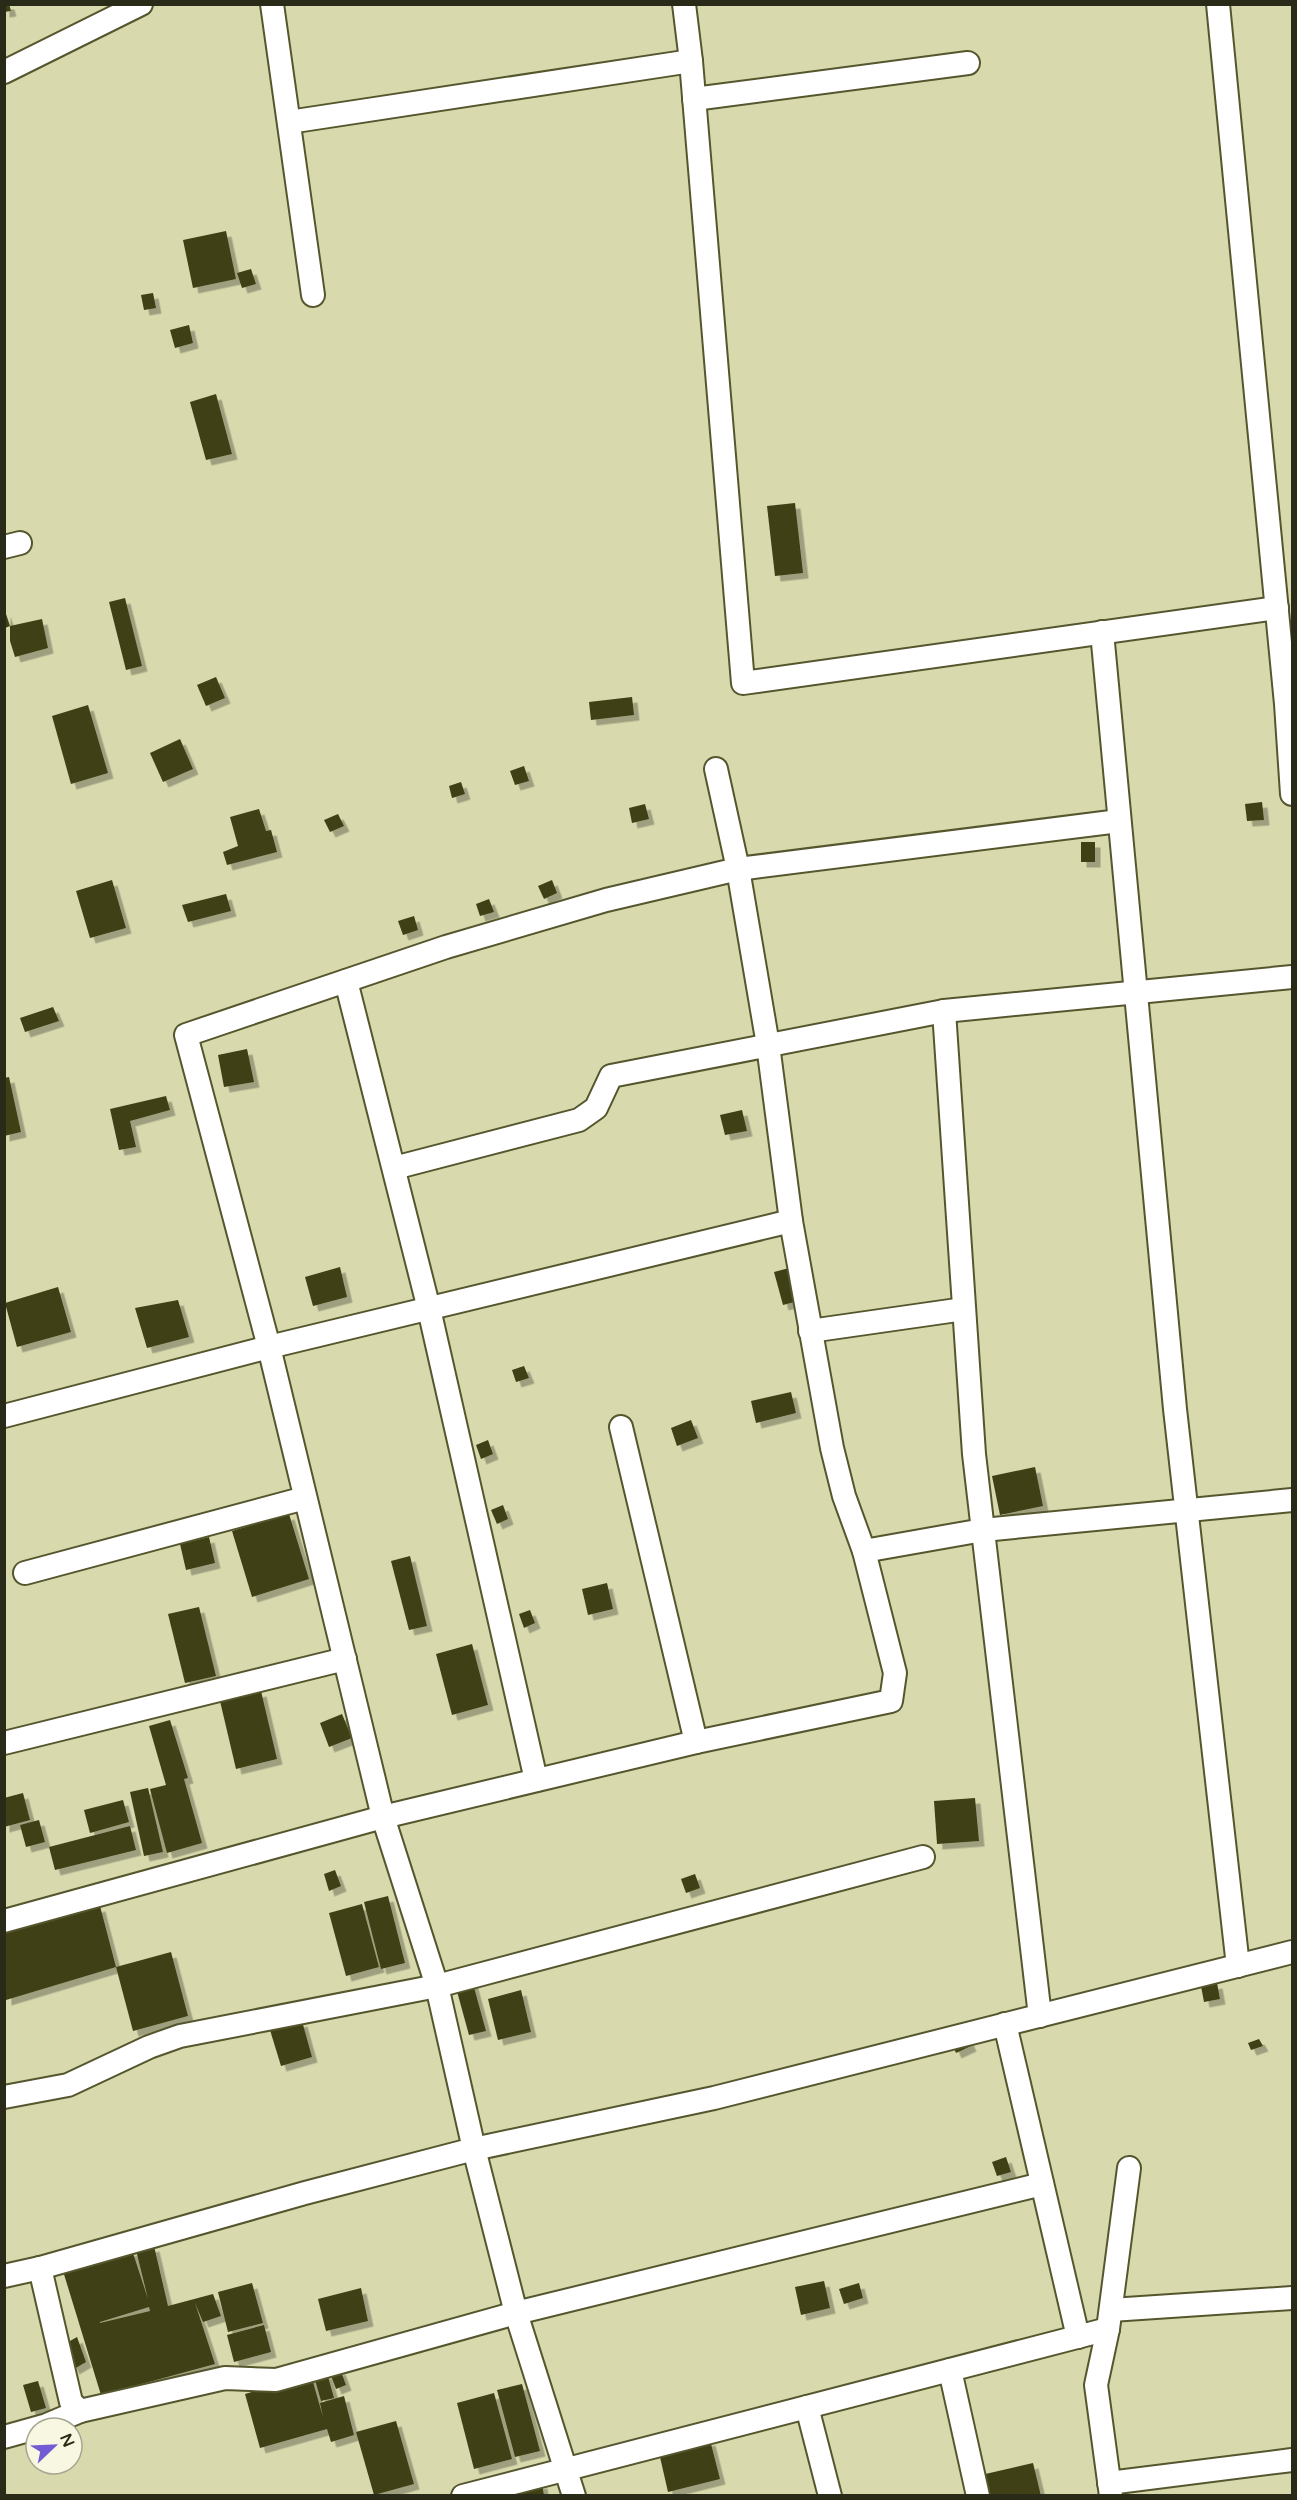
<svg xmlns="http://www.w3.org/2000/svg" width="1297" height="2500" font-family="'Varela Round',sans-serif">
<style>
.building{fill:#3f3f17;fill-rule:evenodd;filter:url(#shadow)}
.lines{fill:none;stroke-linecap:round;stroke-linejoin:round}
.street-casing{stroke:#56562e;stroke-width:26}
.street{stroke:#fff;stroke-width:22}
</style>
<defs>
<filter id="shadow"><feDropShadow dx="5.5" dy="5.5" stdDeviation="0" flood-color="#0004"/></filter>
</defs>
<rect width="100%" height="100%" fill="#d8d9ad"/>
<!-- building -->
<g class="building">
<polygon points="4,4 9,4 11,11 4,12"/>
<polygon points="226,231 236,279 193,288 183,240"/>
<polygon points="251,269 256,284 242,288 237,273"/>
<polygon points="153,293 156,308 144,310 141,295"/>
<polygon points="189,325 193,343 175,348 170,330"/>
<polygon points="216,394 232,454 206,460 190,402"/>
<polygon points="795,503 803,573 775,576 767,506"/>
<polygon points="125,598 142,666 126,670 109,602"/>
<polygon points="5,611 10,626 5,628"/>
<polygon points="42,619 48,648 15,657 10,641 10,626"/>
<polygon points="216,677 225,698 206,706 197,685"/>
<polygon points="632,697 634,715 591,720 589,702"/>
<polygon points="88,705 108,773 71,784 52,716"/>
<polygon points="180,739 193,769 163,782 150,753"/>
<polygon points="524,766 529,781 515,785 510,771"/>
<polygon points="461,782 465,794 452,798 449,786"/>
<polygon points="1262,802 1264,820 1247,821 1245,804"/>
<polygon points="645,804 649,819 632,823 629,808"/>
<polygon points="259,809 266,831 271,830 277,852 227,865 223,852 238,846 230,817"/>
<polygon points="338,814 344,826 330,832 324,820"/>
<rect x="1081" y="842" width="14" height="20"/>
<polygon points="112,880 126,928 90,938 76,891"/>
<polygon points="552,880 557,893 544,899 538,886"/>
<polygon points="226,894 231,911 188,922 182,905"/>
<polygon points="489,899 494,912 480,916 476,904"/>
<polygon points="414,916 418,930 403,935 398,921"/>
<polygon points="53,1007 59,1021 25,1032 20,1018"/>
<polygon points="247,1049 254,1082 224,1087 218,1055"/>
<polygon points="9,1077 21,1132 4,1136 4,1078"/>
<polygon points="166,1096 170,1110 130,1121 136,1147 119,1150 110,1109"/>
<polygon points="742,1110 747,1131 725,1135 720,1115"/>
<polygon points="340,1267 347,1297 313,1306 305,1277"/>
<polygon points="789,1268 798,1301 783,1305 774,1272"/>
<polygon points="58,1287 71,1332 17,1347 5,1303"/>
<polygon points="178,1300 189,1337 147,1348 135,1308"/>
<polygon points="524,1366 529,1378 516,1382 512,1370"/>
<polygon points="791,1392 796,1413 756,1423 751,1401"/>
<polygon points="691,1420 698,1438 677,1446 671,1428"/>
<polygon points="488,1440 493,1454 481,1459 476,1445"/>
<polygon points="1035,1467 1043,1506 1000,1515 992,1476"/>
<polygon points="503,1505 508,1519 497,1524 491,1510"/>
<polygon points="289,1514 309,1579 252,1597 232,1531"/>
<polygon points="209,1537 215,1563 186,1570 180,1544"/>
<polygon points="410,1556 427,1626 409,1630 391,1561"/>
<polygon points="607,1583 613,1609 588,1615 582,1589"/>
<polygon points="199,1607 216,1676 185,1683 168,1614"/>
<polygon points="530,1610 535,1623 524,1628 519,1614"/>
<polygon points="472,1644 488,1705 452,1715 436,1654"/>
<polygon points="261,1691 277,1759 236,1769 220,1701"/>
<polygon points="342,1714 352,1738 329,1747 320,1723"/>
<polygon points="170,1720 188,1778 184,1779 202,1843 167,1853 150,1789 166,1785 149,1726"/>
<polygon points="148,1788 163,1852 144,1856 130,1792"/>
<polygon points="23,1793 30,1820 4,1827 4,1798"/>
<polygon points="975,1798 979,1841 937,1844 934,1801"/>
<polygon points="123,1800 129,1822 90,1833 84,1810"/>
<polygon points="39,1820 45,1842 26,1847 20,1825"/>
<polygon points="130,1826 136,1850 55,1870 49,1847"/>
<polygon points="335,1870 341,1886 329,1891 324,1874"/>
<polygon points="695,1874 700,1888 686,1893 681,1879"/>
<polygon points="388,1896 405,1963 381,1969 364,1902"/>
<polygon points="362,1904 379,1967 346,1976 329,1913"/>
<polygon points="100,1906 116,1967 171,1952 188,2016 133,2031 116,1967 6,2000 4,1928"/>
<polygon points="472,1980 486,2031 469,2035 455,1984"/>
<polygon points="1217,1983 1220,1999 1204,2002 1201,1986"/>
<polygon points="521,1990 531,2032 498,2040 488,1999"/>
<polygon points="302,2021 312,2057 281,2066 270,2030"/>
<polygon points="966,2035 971,2046 956,2053 951,2041"/>
<polygon points="1259,2039 1263,2046 1251,2050 1248,2043"/>
<polygon points="1006,2157 1011,2172 997,2176 992,2162"/>
<path d="M154,2246L168,2306L213,2294L221,2316L203,2322L195,2303L215,2364L101,2395L63,2271L132,2250L148,2299L136,2250ZM149,2307L150,2311L100,2323V2322Z"/>
<polygon points="824,2281 830,2308 801,2315 795,2287"/>
<polygon points="252,2283 263,2323 228,2332 218,2292"/>
<polygon points="859,2283 863,2298 844,2304 839,2289"/>
<polygon points="361,2288 368,2321 326,2331 318,2299"/>
<polygon points="264,2325 271,2352 234,2362 227,2335"/>
<polygon points="77,2337 86,2362 74,2369 63,2345"/>
<polygon points="340,2369 346,2385 336,2389 330,2373"/>
<polygon points="327,2373 334,2398 321,2401 314,2376"/>
<polygon points="311,2375 323,2417 320,2403 344,2396 354,2435 331,2442 327,2429 260,2448 245,2394"/>
<polygon points="38,2381 46,2408 31,2412 23,2385"/>
<polygon points="522,2384 540,2451 515,2457 497,2390"/>
<polygon points="494,2393 512,2459 474,2469 457,2403"/>
<polygon points="396,2421 414,2484 374,2495 356,2432"/>
<polygon points="710,2440 720,2479 668,2492 660,2457 687,2450 686,2446"/>
<polygon points="1033,2463 1041,2496 986,2496 981,2475"/>
<polygon points="542,2483 544,2496 516,2496 515,2488"/>
</g>
<g class="lines">
<defs>
<g id="street">
<polyline points="272,4 313,295"/>
<polyline points="684,4 691,61 743,683 1277,608"/>
<polyline points="1218,4 1286,704 1292,794"/>
<polyline points="4,72 141,4"/>
<polyline points="694,99 968,63"/>
<polyline points="289,122 691,61"/>
<polyline points="4,547 20,543"/>
<polyline points="1102,632 1175,1409 1238,1966"/>
<polyline points="346,981 429,1309 536,1780"/>
<polyline points="944,1011 974,1454 1040,2016"/>
<polyline points="394,1168 579,1120 596,1108 611,1076 944,1011 1292,977"/>
<polyline points="810,1331 964,1309"/>
<polyline points="4,1416 269,1347 791,1221"/>
<polyline points="621,1427 696,1742"/>
<polyline points="864,1551 983,1530 1292,1500"/>
<polyline points="25,1573 305,1498"/>
<polyline points="4,1743 345,1659"/>
<polyline points="4,1921 383,1817 696,1742 891,1701 895,1673 864,1551 844,1496 832,1448 791,1221 768,1045 738,869 716,769"/>
<polyline points="1005,2024 1078,2337"/>
<polyline points="4,2097 68,2085 149,2047 180,2036 437,1986 923,1857"/>
<polyline points="40,2268 71,2402 80,2411 225,2378 276,2380 516,2313 1042,2184"/>
<polyline points="4,2276 40,2268 305,2193 474,2149 714,2098 1292,1952"/>
<polyline points="1111,2310 1292,2298"/>
<polyline points="950,2370 978,2496"/>
<polyline points="807,2407 830,2496"/>
<polyline points="4,2437 47,2425 80,2411"/>
<polyline points="1109,2483 1292,2460"/>
<polyline points="463,2496 1108,2329"/>
<polyline points="574,2496 516,2313 474,2149 437,1986 383,1817 269,1347 186,1035 446,947 606,900 738,869 1119,821"/>
<polyline points="1111,2496 1096,2385 1108,2329 1129,2168"/>
</g>
</defs>
<!-- street casing -->
<use href="#street" class="street-casing"/>
<!-- street -->
<use href="#street" class="street"/>
</g>
<!-- border -->
<rect width="1297" height="2500" fill="none" stroke="#2a2a19" stroke-width="12"/>
<!-- north arrow -->
<g transform="translate(54 2446) rotate(67)"><circle r="28" fill="#f8f8e2" stroke="#a6a692" stroke-width="1.5"/>
<path d="M0-4.5L10 22L0 15L-10 22Z" fill="#735bd5"/>
<text y="-9" font-size="16" font-weight="bold" text-anchor="middle" fill="#2a2a19">N</text>
</g>
</svg>
